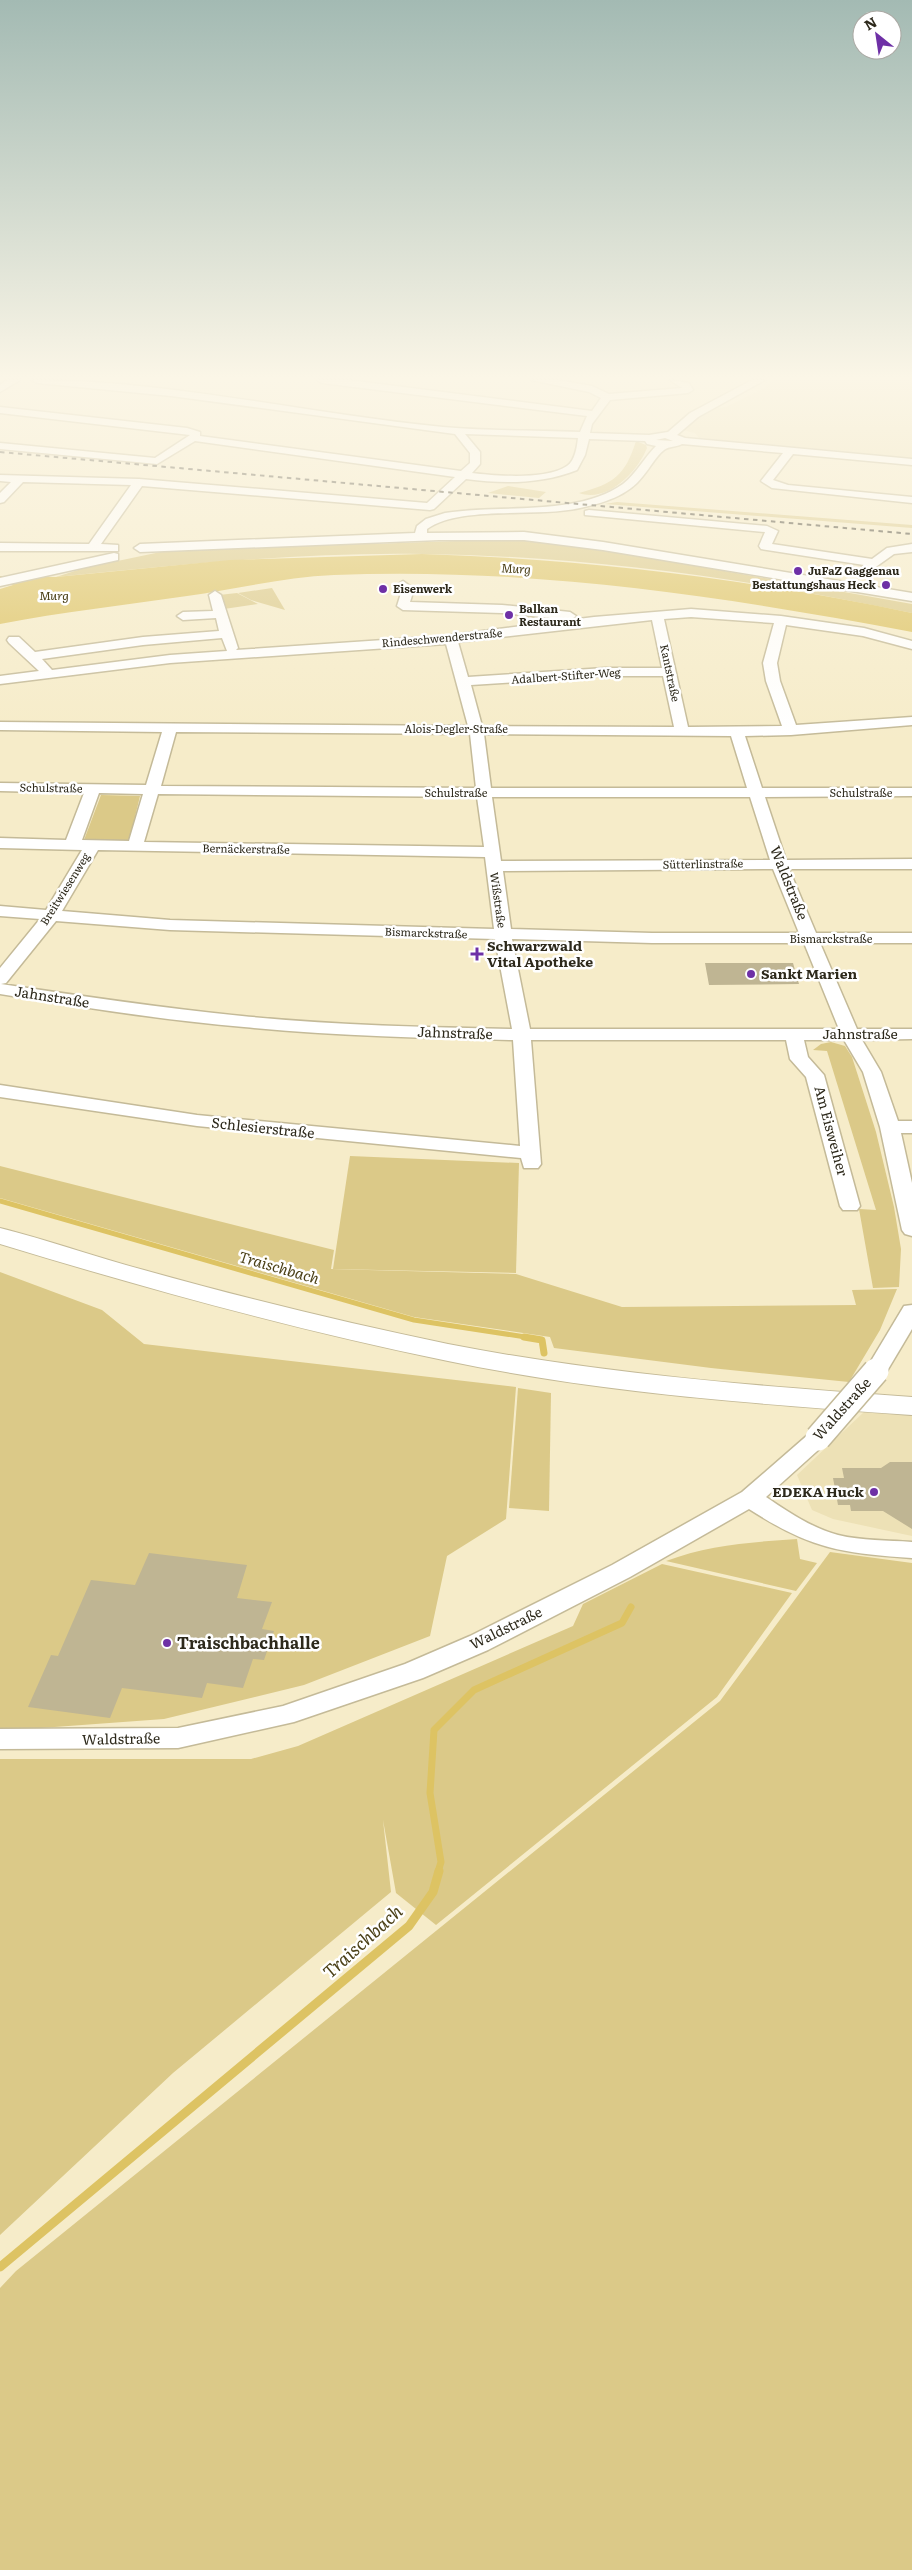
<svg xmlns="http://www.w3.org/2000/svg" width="912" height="2570" font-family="Literata,serif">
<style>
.built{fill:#ede1b6}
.green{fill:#dbc988}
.water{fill:#ddc363}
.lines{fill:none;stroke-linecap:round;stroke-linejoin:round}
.stream-far2{stroke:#ddc363;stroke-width:5}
.stream-far1{stroke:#ddc363;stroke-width:7}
.stream{stroke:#ddc363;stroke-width:9}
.building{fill:#bfb593}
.minor-casing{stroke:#c4ba98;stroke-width:3}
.major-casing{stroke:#c4ba98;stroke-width:2}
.minor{fill:#fff;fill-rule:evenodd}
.major{fill:#fff;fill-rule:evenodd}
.rail{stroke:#4a4534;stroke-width:2;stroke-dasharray:4.5 4.5;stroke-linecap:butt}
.minor-bridge-casing{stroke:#c4ba98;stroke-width:28;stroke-linecap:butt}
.minor-bridge{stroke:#fff;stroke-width:25}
.poi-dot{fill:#6e30a6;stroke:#fff;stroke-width:2}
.labels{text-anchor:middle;stroke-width:5;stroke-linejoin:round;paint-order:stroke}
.far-poi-label{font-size:11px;font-weight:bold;fill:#2d291b;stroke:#fff;text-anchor:start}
.far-street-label{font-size:11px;fill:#2d291b;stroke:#fff}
.far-water-label{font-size:12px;font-style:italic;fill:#4a3f16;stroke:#fff}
.street-label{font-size:14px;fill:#2d291b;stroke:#fff}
.poi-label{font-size:14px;font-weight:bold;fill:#2d291b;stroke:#fff;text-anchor:start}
.water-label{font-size:15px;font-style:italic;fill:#4a3f16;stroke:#fff}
.near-poi-label{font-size:16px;font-weight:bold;fill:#2d291b;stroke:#fff;text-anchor:start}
.near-water-label{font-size:18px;font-style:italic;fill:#4a3f16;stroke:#fff}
</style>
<rect width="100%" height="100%" fill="#f6ecc9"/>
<!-- built -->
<g class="built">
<polygon points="773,380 912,380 912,458 700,439 695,433 682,430 699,416 718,408 726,407 764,388"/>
<polygon points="864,1412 912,1415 912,1536 833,1519 812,1510 797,1475"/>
</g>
<!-- green -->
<g class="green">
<path d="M636,441L646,445L647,448C637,473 607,503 579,493C613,484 625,476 636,441Z"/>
<polygon points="508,486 546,492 539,498 488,493"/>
<polygon points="617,502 912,525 912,528 605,504"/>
<path d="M511,539L588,547L912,604V613C751,579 587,556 423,554C300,552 177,565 56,577L84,568L170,550L388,541L371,544Z"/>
<polygon points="272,588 285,610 251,600 238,593"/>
<polygon points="237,593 258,604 224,609 219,595"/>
<polygon points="101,795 140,796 129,842 84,840"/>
<polygon points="831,1042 845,1046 852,1057 876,1132 894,1207 901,1249 899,1287 873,1288 859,1209 876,1210 827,1051 813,1050 821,1044"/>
<polygon points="350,1156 519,1163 516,1273 333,1269"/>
<polygon points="0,1166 334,1250 331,1269 516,1274 622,1307 856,1305 852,1290 897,1289 880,1330 849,1382 711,1368 554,1348 550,1337 414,1317 0,1198"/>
<polygon points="0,1272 102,1310 144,1344 516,1387 506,1519 447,1556 430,1636 304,1685 164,1719 0,1731"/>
<polygon points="518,1388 551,1393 549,1511 509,1508"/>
<path d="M797,1539L800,1559L817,1563L796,1591L666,1561C708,1545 752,1542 797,1539Z"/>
<polygon points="830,1552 912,1563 912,2570 0,2570 0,2288 16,2271 720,1701"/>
<polygon points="662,1564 792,1593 717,1697 436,1925 396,1893 383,1820 391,1892 173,2073 0,2235 0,1759 251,1759 298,1746 573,1626 583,1604"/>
</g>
<!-- water -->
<path class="water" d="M422,554C587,559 750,579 912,613V632C723,596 527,567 334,575C285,577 236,589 187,596C125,605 62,612 0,624V589L13,585L0,584V576L56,577L230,560Z"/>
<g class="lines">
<!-- stream-far2 -->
<polyline class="stream-far2" points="0,1201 414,1320 532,1338"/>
<!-- stream-far1 -->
<g class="stream-far1">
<polyline points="524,1337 542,1340 544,1353"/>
<polyline points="438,1872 441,1862 430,1793 434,1730 474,1690 622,1623 631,1607"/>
</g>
<!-- stream -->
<polyline class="stream" points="0,2267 409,1926 433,1892 439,1871"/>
</g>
<!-- building -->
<g class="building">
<polygon points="705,963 793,963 799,984 709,985"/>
<polygon points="890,1462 912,1462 912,1529 883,1511 851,1511 850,1505 838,1505 833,1478 844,1478 842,1468 881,1468"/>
<polygon points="149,1553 247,1565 237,1598 272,1602 262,1629 274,1631 264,1660 253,1659 243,1688 207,1683 202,1698 122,1688 110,1718 28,1707 51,1655 58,1656 91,1580 135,1585"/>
</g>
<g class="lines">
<defs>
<g id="minor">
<polygon points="7,380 20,380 0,392 0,385"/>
<path d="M32,380C170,380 306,414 443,427C488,431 535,430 580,432L587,416L322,383L317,380H348L592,411L601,398L589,392L531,380H557L592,386L609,394L682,388L670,380L689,383L693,390L688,393L610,400L592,424L590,433L649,435L668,432L690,413L752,380H765L698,417L677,435L685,438L912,459V465L793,454L773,480L788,485L912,497V503L772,488L761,481L783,453L682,444C677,447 669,446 664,450C656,456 650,468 643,476C628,496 603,503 580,508C537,518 460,505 427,529V533L524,532L603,542L912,593V601L603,550L524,540H439L140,552L134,548L140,544L415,533L417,526L426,519L445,513C500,504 576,517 623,484C636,474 644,458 656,446L647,444L645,441L589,439L585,455L577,470C542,484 503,484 466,479L434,509L430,510L142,486L101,544L118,545V551H0V543L89,544L131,485L23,482L4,502L0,503V493L11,482L0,481V475L139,479L427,503L455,477L195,441L157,464L0,449V443L155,458L190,435L0,413V407L187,428L200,432V436L461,471L470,463V453L455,434L171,396L37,383ZM465,434L578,438C577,447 575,461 567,466C547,480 496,476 472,473L480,464V452ZM665,438L673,441L656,440Z"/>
<polygon points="589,510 767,526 778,531 772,544 872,559 887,548 912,544 912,552 894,554 863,576 857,572 864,565 761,549 759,546 765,532 585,515 585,511"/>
<polygon points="114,553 118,554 118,560 0,586 0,578"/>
<polygon points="403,581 414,589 410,602 502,605 570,612 576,616 570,620 502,613 403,610 397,606 402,590 397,585"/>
<path d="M215,591L221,595L238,648L236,650L443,636L594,617L691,609L781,616L864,628L912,641V649L863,636L786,625L777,663L780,681L796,725L912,717V725L791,735L745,736L762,788H912V796L765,797L786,860L912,859V869H789L816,933H912V943H820L857,1029H912V1039L862,1040L881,1072L898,1121H912V1133H901L912,1183V1236L905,1234L902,1230L880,1127L863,1072L844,1040H804L808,1057L824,1075L860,1206L857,1210H843L840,1206L806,1077L790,1059L786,1040H531L541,1164L538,1168H524L521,1158L197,1126L0,1097V1085L197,1115L520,1146L513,1040C423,1038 334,1036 244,1027C162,1020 81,1007 0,994V968L40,919L0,916V906L46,910L82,850L0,848V838L66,840L84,793L0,791V783L146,785L162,732L0,730V722L468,726L446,644L170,663L0,684V676L39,671L9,643L7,640L9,637H19L35,652L143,637L219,631L216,618L183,620L177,616L183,612L213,611L209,595ZM691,617L774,623L763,663L766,681L782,726L688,727L664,619ZM652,620L662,668H605L468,677L458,642ZM222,638L227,651L170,655L52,670L42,659L143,645ZM605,676H663L674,727L482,726L471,685ZM176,732L470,734L476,788L161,786ZM484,734L731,736L747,788H491ZM99,793L143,794L129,841L82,840ZM158,794L477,797L484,847L144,842ZM492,797H750L770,860L501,861ZM98,850L485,857L494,929L170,920L62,911ZM773,869L799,933H652L511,929L503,871ZM56,921L170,930L495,939L512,1029C422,1027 332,1025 242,1016C161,1008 81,996 1,984L6,983ZM512,939L652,943H804L839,1029H530Z"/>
<polygon points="912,1305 912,1329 887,1371 884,1376 876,1378 868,1376 865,1371 904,1306"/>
<path d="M818,1431L826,1433L830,1438L826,1443L766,1497C788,1512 812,1528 838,1535C862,1541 887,1540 912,1542V1558C840,1553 811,1549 749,1509L630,1577L488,1650L423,1678L294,1722L178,1748L0,1749V1729L178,1728L283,1706L405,1664L470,1636L612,1565L742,1492L810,1433Z"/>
</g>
<path id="major" d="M0,1228C48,1240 96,1257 144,1270C244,1298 346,1323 448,1344C601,1374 757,1386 912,1397V1415C757,1404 601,1393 448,1361C296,1330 148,1289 0,1244Z"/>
</defs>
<!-- minor casing -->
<use href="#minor" class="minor-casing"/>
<!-- major casing -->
<use href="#major" class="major-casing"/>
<!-- minor -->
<use href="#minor" class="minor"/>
<!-- major -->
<use href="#major" class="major"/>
<!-- rail -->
<polyline class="rail" points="0,452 912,534"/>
<defs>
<polyline id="minor-bridge" points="818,1438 876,1371"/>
</defs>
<!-- minor-bridge casing -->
<use href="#minor-bridge" class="minor-bridge-casing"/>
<!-- minor-bridge -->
<use href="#minor-bridge" class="minor-bridge"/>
</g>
<!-- sky -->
<linearGradient id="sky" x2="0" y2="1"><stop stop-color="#a3bab3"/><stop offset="0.51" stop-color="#fbf6e7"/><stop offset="1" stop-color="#fbf6e7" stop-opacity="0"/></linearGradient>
<rect width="912" height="740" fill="url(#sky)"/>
<!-- markers -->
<g class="poi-dot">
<circle cx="798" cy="571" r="5"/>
<circle cx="886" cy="585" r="5"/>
<circle cx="383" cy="589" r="5"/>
<circle cx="509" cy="615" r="5"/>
<path d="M474.5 946.5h5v5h5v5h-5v5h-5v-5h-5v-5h5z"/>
<circle cx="751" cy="974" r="5"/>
<circle cx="874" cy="1492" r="5"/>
<circle cx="167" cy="1643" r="5"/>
</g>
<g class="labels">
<!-- far-poi labels -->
<g class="far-poi-label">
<text x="808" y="575">JuFaZ Gaggenau</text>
<text x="876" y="589" text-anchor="end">Bestattungshaus Heck</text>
<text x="393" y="593">Eisenwerk</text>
<text x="519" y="613">Balkan<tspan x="519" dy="13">Restaurant</tspan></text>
</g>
<!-- far-street labels -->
<g class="far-street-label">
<text transform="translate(442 638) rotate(-5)" y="4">Rindeschwenderstraße</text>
<text transform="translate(670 673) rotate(78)" y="4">Kantstraße</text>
<text transform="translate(566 676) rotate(-4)" y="4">Adalbert-Stifter-Weg</text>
<text x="456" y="733">Alois-Degler-Straße</text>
<text transform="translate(51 788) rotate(1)" y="4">Schulstraße</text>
<text x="456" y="797">Schulstraße</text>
<text x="861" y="797">Schulstraße</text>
<text transform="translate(246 849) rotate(1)" y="4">Bernäckerstraße</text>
<text transform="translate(703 864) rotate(-1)" y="4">Sütterlinstraße</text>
<text transform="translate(65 889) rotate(-58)" y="4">Breitwiesenweg</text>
<text transform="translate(498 900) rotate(82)" y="4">Wißstraße</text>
<text transform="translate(426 933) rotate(2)" y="4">Bismarckstraße</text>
<text x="831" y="943">Bismarckstraße</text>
</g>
<!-- far-water labels -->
<g class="far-water-label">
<text transform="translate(516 569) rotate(3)" y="4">Murg</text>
<text x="54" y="600">Murg</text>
</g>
<!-- street labels -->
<g class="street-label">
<text transform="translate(789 883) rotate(68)" y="5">Waldstraße</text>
<text transform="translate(52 997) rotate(9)" y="5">Jahnstraße</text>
<text transform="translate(455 1033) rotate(2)" y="5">Jahnstraße</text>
<text x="860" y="1039">Jahnstraße</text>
<text transform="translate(263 1128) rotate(6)" y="5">Schlesierstraße</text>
<text transform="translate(831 1131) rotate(75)" y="5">Am Eisweiher</text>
<text transform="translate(842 1409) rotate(-48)" y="5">Waldstraße</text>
<text transform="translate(506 1628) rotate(-26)" y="5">Waldstraße</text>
<text transform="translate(121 1739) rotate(-1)" y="5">Waldstraße</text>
</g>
<!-- poi labels -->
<g class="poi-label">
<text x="487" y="951">Schwarzwald<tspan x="487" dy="16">Vital Apotheke</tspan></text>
<text x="761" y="979">Sankt Marien</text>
<text x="864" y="1497" text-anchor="end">EDEKA Huck</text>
</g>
<!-- water labels -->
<g class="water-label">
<text transform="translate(279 1268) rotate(16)" y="5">Traischbach</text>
</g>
<!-- near-poi labels -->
<g class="near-poi-label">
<text x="177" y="1649">Traischbachhalle</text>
</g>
<!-- near-water labels -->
<g class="near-water-label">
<text transform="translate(363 1942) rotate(-42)" y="6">Traischbach</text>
</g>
</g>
<!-- north arrow -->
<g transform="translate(877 35) rotate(330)"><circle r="24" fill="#ffffff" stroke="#aba9a4"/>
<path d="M0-4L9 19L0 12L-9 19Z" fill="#6e30a6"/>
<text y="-8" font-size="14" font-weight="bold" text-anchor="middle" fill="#2d291b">N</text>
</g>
</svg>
